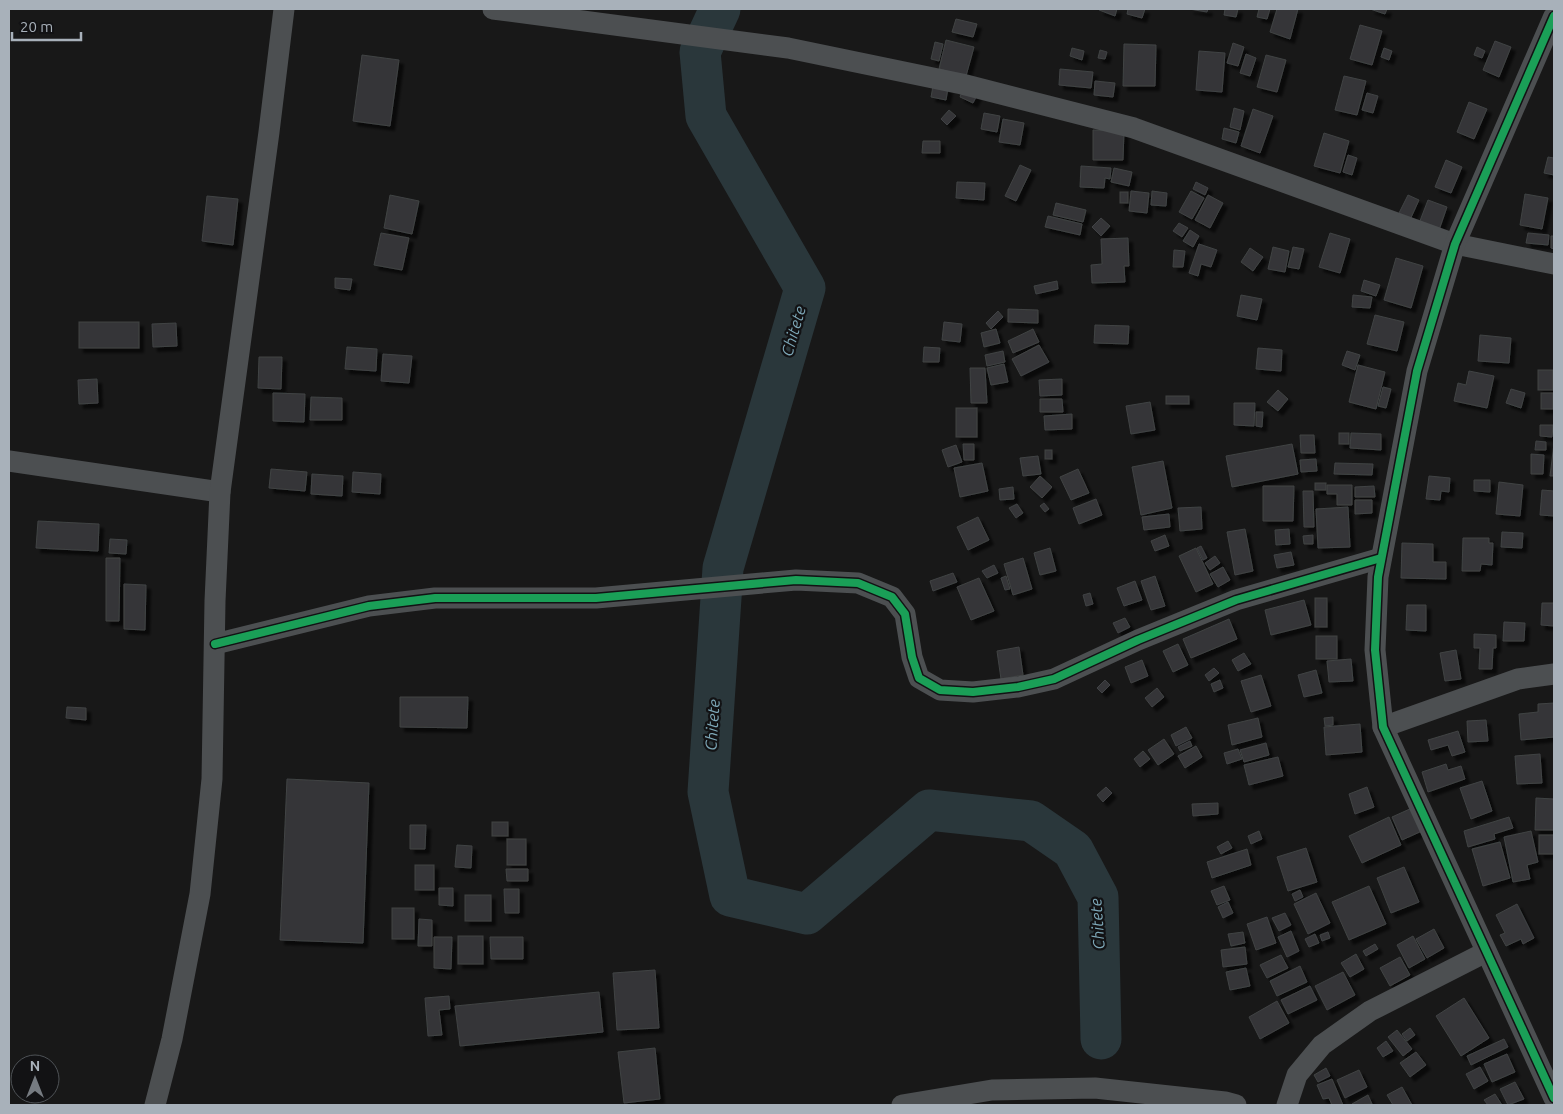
<svg xmlns="http://www.w3.org/2000/svg" width="1563" height="1114" font-family="Ubuntu,sans-serif">
<style>
.lines{fill:none;stroke-linecap:round;stroke-linejoin:round}
.river{stroke:#2a373b;stroke-width:41}
.building{fill:#363637;stroke:#404344;filter:url(#shadow)}
.minor{stroke:#4c4f51;stroke-width:21}
.cycleway-casing{stroke:#121214;stroke-width:11}
.cycleway{stroke:#1a9f57;stroke-width:8}
.labels{text-anchor:middle;stroke-width:4.5;stroke-linejoin:round;paint-order:stroke}
.water-label{font-size:16px;font-style:italic;fill:#7da7b7;stroke:#121214}
</style>
<defs>
<filter id="shadow"><feDropShadow dx="4.5" dy="4.5" stdDeviation="1" flood-color="#0009"/></filter>
</defs>
<rect width="100%" height="100%" fill="#181818"/>
<g class="lines">
<!-- river -->
<polyline class="river" points="720,9 700,52 706,116 805,288 723,568 708,792 730,896 807,914 929,810 1031,821 1073,850 1098,897 1101,1039"/>
</g>
<!-- building -->
<g class="building">
<polygon points="1100,9 1117,9 1115,16 1099,10"/>
<polygon points="1128,9 1145,9 1142,18 1127,14"/>
<polygon points="1189,9 1208,9 1207,12"/>
<polygon points="1225,9 1238,9 1236,17 1224,15"/>
<polygon points="1259,9 1270,9 1267,19 1257,17"/>
<polygon points="1277,9 1298,9 1290,39 1270,32"/>
<polygon points="1370,9 1387,9 1385,14"/>
<polygon points="956,19 977,24 973,37 952,32"/>
<polygon points="1360,25 1382,31 1372,65 1350,59"/>
<polygon points="946,40 974,47 966,76 939,69"/>
<polygon points="1495,41 1511,47 1499,77 1483,70"/>
<polygon points="935,42 943,44 939,61 931,59"/>
<polygon points="1233,43 1244,47 1238,66 1227,63"/>
<polygon points="1124,44 1156,45 1155,86 1123,86"/>
<polygon points="1477,47 1485,51 1482,58 1474,55"/>
<polygon points="1072,48 1084,51 1082,60 1070,56"/>
<polygon points="1384,48 1392,51 1389,60 1381,57"/>
<polygon points="1100,50 1107,52 1105,59 1098,58"/>
<polygon points="1199,51 1225,53 1222,92 1196,90"/>
<polygon points="1246,54 1256,58 1250,76 1240,73"/>
<polygon points="362,55 399,60 390,126 353,121"/>
<polygon points="1266,55 1286,60 1277,92 1257,87"/>
<polygon points="1060,69 1093,72 1091,88 1059,85"/>
<polygon points="1344,76 1366,81 1357,115 1335,110"/>
<polygon points="1095,81 1115,83 1113,97 1094,95"/>
<polygon points="933,86 948,88 946,100 931,97"/>
<polygon points="963,89 977,95 973,103 960,97"/>
<polygon points="1367,93 1378,96 1373,113 1362,110"/>
<polygon points="1469,102 1487,109 1474,139 1457,132"/>
<polygon points="1234,108 1244,111 1240,130 1230,127"/>
<polygon points="1253,109 1273,116 1260,153 1241,146"/>
<polygon points="949,110 956,116 947,125 941,119"/>
<polygon points="984,113 1000,116 997,132 981,129"/>
<polygon points="1003,119 1024,123 1020,145 999,142"/>
<polygon points="1224,128 1239,132 1236,143 1222,139"/>
<polygon points="1093,130 1124,131 1123,160 1093,160"/>
<polygon points="1324,133 1349,141 1340,173 1314,166"/>
<polygon points="923,141 940,141 940,153 922,153"/>
<polygon points="1348,155 1357,158 1352,175 1343,172"/>
<polygon points="1548,157 1554,158 1554,175 1544,173"/>
<polygon points="1446,160 1462,167 1451,193 1435,187"/>
<polygon points="1020,165 1031,170 1016,201 1005,196"/>
<polygon points="1081,166 1111,168 1110,179 1105,178 1104,188 1080,187"/>
<polygon points="1114,168 1132,172 1129,186 1111,182"/>
<polygon points="957,182 985,183 984,200 956,198"/>
<polygon points="1196,182 1208,188 1205,195 1193,189"/>
<polygon points="1131,191 1149,193 1147,213 1129,211"/>
<polygon points="1152,191 1167,193 1166,206 1151,205"/>
<polygon points="1191,191 1204,198 1192,219 1179,212"/>
<rect x="1120" y="192" width="8" height="11"/>
<polygon points="1525,194 1548,198 1542,229 1520,225"/>
<polygon points="390,195 419,201 412,234 384,228"/>
<polygon points="1208,195 1223,203 1210,228 1195,220"/>
<polygon points="1408,195 1419,200 1409,222 1397,217"/>
<polygon points="207,196 238,199 233,245 202,241"/>
<polygon points="1428,200 1447,207 1438,233 1418,226"/>
<polygon points="1056,203 1086,210 1083,222 1053,215"/>
<polygon points="1048,216 1082,224 1080,235 1045,227"/>
<polygon points="1101,218 1110,226 1101,236 1092,227"/>
<polygon points="1179,223 1188,228 1182,237 1173,231"/>
<polygon points="1190,230 1199,236 1193,247 1183,241"/>
<polygon points="381,233 409,238 402,270 374,265"/>
<polygon points="1330,233 1350,239 1340,273 1319,267"/>
<polygon points="1528,233 1549,235 1548,245 1526,243"/>
<polygon points="1551,236 1554,236 1554,249 1551,248"/>
<polygon points="1128,238 1129,266 1124,266 1125,282 1092,283 1091,265 1102,264 1101,239"/>
<polygon points="1199,244 1217,250 1211,267 1201,264 1198,276 1189,273"/>
<polygon points="1273,247 1289,251 1285,272 1268,269"/>
<polygon points="1293,247 1304,249 1299,269 1288,267"/>
<polygon points="1250,248 1263,257 1253,271 1241,262"/>
<polygon points="1174,250 1185,251 1183,267 1173,267"/>
<polygon points="1396,258 1423,266 1411,308 1384,300"/>
<polygon points="335,278 352,279 350,290 335,288"/>
<polygon points="1364,280 1380,285 1376,296 1361,291"/>
<polygon points="1057,281 1058,289 1036,294 1034,286"/>
<polygon points="1241,295 1262,299 1257,320 1237,316"/>
<polygon points="1353,295 1372,297 1370,308 1352,307"/>
<polygon points="1008,309 1038,310 1038,323 1008,322"/>
<polygon points="998,311 1003,317 991,329 986,323"/>
<polygon points="1375,315 1404,322 1397,351 1367,344"/>
<rect x="79" y="322" width="60" height="26"/>
<polygon points="944,322 962,324 960,342 942,340"/>
<polygon points="176,323 177,346 153,347 152,324"/>
<polygon points="1095,325 1129,326 1128,344 1094,343"/>
<polygon points="996,329 1000,343 984,347 981,333"/>
<polygon points="1033,329 1039,342 1013,353 1008,341"/>
<polygon points="1480,335 1511,338 1509,363 1478,361"/>
<polygon points="1039,345 1049,362 1021,376 1012,359"/>
<polygon points="347,347 377,349 376,371 345,369"/>
<polygon points="924,347 940,348 939,362 923,362"/>
<polygon points="1258,348 1282,350 1281,371 1256,369"/>
<polygon points="1003,351 1005,362 987,366 985,355"/>
<polygon points="1347,351 1360,355 1355,370 1342,365"/>
<polygon points="383,354 412,356 409,383 381,381"/>
<polygon points="259,357 282,357 281,389 258,388"/>
<polygon points="1004,364 1008,382 991,385 987,368"/>
<polygon points="1358,365 1385,372 1376,409 1349,402"/>
<polygon points="970,368 985,368 987,403 971,403"/>
<rect x="1538" y="370" width="15" height="20"/>
<polygon points="1469,371 1494,376 1487,408 1454,401 1458,383 1466,385"/>
<polygon points="97,379 98,403 79,404 78,380"/>
<polygon points="1062,379 1062,395 1040,396 1039,380"/>
<polygon points="1383,387 1391,389 1386,408 1378,406"/>
<polygon points="1511,389 1525,393 1521,408 1506,403"/>
<polygon points="1278,390 1288,399 1278,411 1267,402"/>
<polygon points="273,393 305,394 304,422 273,421"/>
<rect x="1541" y="393" width="12" height="16"/>
<rect x="1166" y="396" width="23" height="8"/>
<polygon points="311,397 342,398 342,420 310,420"/>
<polygon points="1040,399 1062,399 1063,412 1040,412"/>
<polygon points="1150,402 1155,430 1131,434 1126,406"/>
<polygon points="1234,403 1255,403 1254,426 1234,425"/>
<rect x="956" y="408" width="21" height="29"/>
<polygon points="1256,412 1263,412 1262,427 1256,426"/>
<polygon points="1072,414 1072,429 1045,430 1044,416"/>
<polygon points="1540,425 1553,425 1552,437 1540,436"/>
<rect x="1339" y="433" width="10" height="11"/>
<polygon points="1351,433 1381,434 1381,450 1350,448"/>
<polygon points="1300,435 1314,435 1315,453 1301,453"/>
<polygon points="1536,441 1546,442 1546,450 1535,450"/>
<polygon points="963,444 974,444 974,460 964,460"/>
<polygon points="1292,444 1298,474 1232,487 1226,456"/>
<polygon points="1554,444 1554,476 1550,476"/>
<polygon points="956,445 962,462 948,467 942,450"/>
<rect x="1045" y="450" width="7" height="9"/>
<polygon points="1531,454 1544,455 1543,474 1531,474"/>
<polygon points="1038,456 1041,474 1023,476 1020,458"/>
<polygon points="1316,459 1317,471 1301,472 1300,460"/>
<polygon points="1163,461 1172,508 1141,515 1132,467"/>
<polygon points="982,463 988,491 960,497 954,468"/>
<polygon points="1335,463 1373,464 1372,475 1334,474"/>
<polygon points="271,469 307,472 305,491 269,488"/>
<polygon points="1078,469 1089,493 1071,500 1060,477"/>
<polygon points="353,472 381,474 380,494 352,492"/>
<polygon points="312,474 343,476 342,496 311,494"/>
<polygon points="1040,476 1052,487 1042,498 1030,487"/>
<polygon points="1429,476 1450,478 1449,492 1441,491 1440,500 1426,499"/>
<polygon points="1474,480 1490,480 1490,492 1474,491"/>
<polygon points="1499,482 1523,485 1520,516 1496,514"/>
<rect x="1315" y="483" width="11" height="7"/>
<polygon points="1327,485 1352,485 1352,505 1337,505 1337,494 1327,494"/>
<polygon points="1263,486 1294,486 1293,521 1263,521"/>
<polygon points="1374,486 1375,497 1355,497 1355,487"/>
<polygon points="1013,487 1014,499 1000,500 999,489"/>
<polygon points="1542,490 1554,491 1554,516 1540,515"/>
<polygon points="1303,491 1313,491 1314,527 1304,527"/>
<polygon points="1096,499 1102,515 1079,524 1073,508"/>
<polygon points="1355,500 1372,500 1372,513 1355,514"/>
<polygon points="1044,503 1049,509 1045,512 1040,506"/>
<polygon points="1017,504 1023,513 1016,518 1009,508"/>
<polygon points="1201,507 1202,529 1180,531 1178,508"/>
<polygon points="1348,507 1350,547 1318,548 1316,509"/>
<polygon points="1169,514 1170,527 1144,530 1142,517"/>
<polygon points="978,517 989,540 968,550 957,527"/>
<polygon points="38,521 99,524 98,551 36,548"/>
<polygon points="1245,529 1253,571 1235,575 1227,532"/>
<polygon points="1289,529 1290,544 1276,545 1275,530"/>
<polygon points="1502,532 1523,533 1522,548 1501,547"/>
<polygon points="1165,535 1169,546 1155,551 1151,541"/>
<polygon points="1313,535 1313,544 1304,544 1303,536"/>
<polygon points="1463,538 1489,538 1489,543 1493,543 1492,565 1481,564 1480,571 1462,571"/>
<polygon points="110,539 127,540 126,554 109,553"/>
<polygon points="1402,543 1433,544 1433,562 1446,562 1446,579 1401,578"/>
<polygon points="1201,546 1207,558 1203,560 1197,548"/>
<polygon points="1050,548 1056,571 1040,575 1034,553"/>
<polygon points="1196,548 1213,584 1196,592 1179,556"/>
<polygon points="1291,552 1294,565 1277,568 1274,555"/>
<polygon points="1215,556 1220,563 1210,570 1205,563"/>
<polygon points="106,558 120,558 119,621 106,621"/>
<polygon points="1023,558 1032,589 1013,595 1004,564"/>
<polygon points="994,565 998,573 987,578 982,571"/>
<polygon points="1223,567 1230,580 1218,587 1210,574"/>
<polygon points="953,573 957,582 933,591 930,581"/>
<polygon points="1006,576 1010,589 1005,590 1001,578"/>
<polygon points="1155,576 1165,606 1151,610 1141,581"/>
<polygon points="979,578 994,611 971,620 957,587"/>
<polygon points="1135,581 1142,600 1124,606 1117,588"/>
<polygon points="124,584 146,585 145,630 124,629"/>
<polygon points="1090,593 1093,604 1086,606 1083,595"/>
<rect x="1315" y="598" width="12" height="29"/>
<polygon points="1304,600 1311,625 1271,635 1265,610"/>
<polygon points="1542,603 1554,603 1554,626 1541,625"/>
<polygon points="1407,605 1426,605 1426,631 1406,630"/>
<polygon points="1125,618 1130,627 1118,633 1113,623"/>
<polygon points="1229,619 1237,639 1191,658 1183,639"/>
<polygon points="1504,622 1525,623 1524,641 1503,641"/>
<polygon points="1474,634 1496,635 1496,648 1493,648 1492,669 1479,669 1480,648 1474,648"/>
<rect x="1316" y="636" width="21" height="23"/>
<polygon points="1178,644 1188,665 1173,672 1163,651"/>
<polygon points="1019,647 1023,675 1001,679 997,651"/>
<polygon points="1456,650 1461,679 1445,681 1440,653"/>
<polygon points="1244,653 1251,664 1238,671 1232,660"/>
<polygon points="1351,659 1353,681 1329,682 1327,661"/>
<polygon points="1142,660 1148,676 1131,683 1125,667"/>
<polygon points="1214,668 1219,673 1209,681 1205,675"/>
<polygon points="1316,670 1322,693 1304,697 1298,675"/>
<polygon points="1261,675 1271,706 1251,712 1241,681"/>
<polygon points="1105,680 1110,685 1102,693 1097,688"/>
<polygon points="1220,680 1223,688 1214,692 1211,684"/>
<polygon points="1157,688 1164,697 1152,707 1145,698"/>
<polygon points="400,697 468,697 467,728 400,727"/>
<polygon points="1554,703 1554,737 1521,740 1519,714 1538,712 1538,704"/>
<polygon points="67,707 86,708 86,720 66,718"/>
<polygon points="1333,717 1333,725 1325,726 1324,718"/>
<polygon points="1258,718 1262,737 1232,745 1228,725"/>
<polygon points="1486,720 1488,741 1468,742 1467,721"/>
<polygon points="1360,724 1362,752 1326,755 1324,727"/>
<polygon points="1186,727 1192,738 1176,746 1171,735"/>
<polygon points="1458,731 1465,752 1452,756 1448,745 1431,750 1428,740"/>
<polygon points="1164,739 1174,754 1158,765 1148,750"/>
<polygon points="1190,741 1192,746 1180,751 1178,747"/>
<polygon points="1266,743 1269,755 1244,762 1240,750"/>
<polygon points="1196,746 1202,757 1185,768 1178,756"/>
<polygon points="1238,749 1242,759 1227,764 1224,753"/>
<polygon points="1143,751 1150,759 1140,767 1134,759"/>
<polygon points="1540,754 1542,783 1517,784 1515,756"/>
<polygon points="1278,757 1283,776 1249,785 1244,765"/>
<polygon points="1446,764 1448,770 1461,766 1465,779 1428,792 1422,772"/>
<polygon points="287,779 369,783 363,943 280,940"/>
<polygon points="1482,781 1492,811 1471,819 1460,788"/>
<polygon points="1106,787 1112,793 1103,802 1097,795"/>
<polygon points="1367,787 1374,807 1355,814 1349,794"/>
<polygon points="1536,798 1554,799 1554,830 1535,830"/>
<polygon points="1218,803 1218,814 1193,816 1192,804"/>
<polygon points="1412,808 1422,831 1402,840 1392,817"/>
<polygon points="1389,817 1401,845 1362,863 1349,836"/>
<polygon points="1509,817 1513,828 1494,834 1495,839 1468,847 1464,831"/>
<rect x="492" y="822" width="16" height="14"/>
<polygon points="410,825 426,825 425,849 410,849"/>
<polygon points="1259,831 1262,839 1251,844 1248,836"/>
<polygon points="1531,831 1538,862 1527,865 1530,879 1513,882 1504,837"/>
<rect x="1539" y="835" width="15" height="19"/>
<rect x="507" y="839" width="19" height="26"/>
<polygon points="1228,841 1232,848 1221,854 1217,847"/>
<polygon points="1500,842 1510,878 1483,886 1472,849"/>
<polygon points="457,845 472,846 471,868 455,867"/>
<polygon points="1306,848 1317,882 1288,891 1277,857"/>
<polygon points="1247,849 1251,865 1212,878 1207,862"/>
<rect x="415" y="865" width="19" height="25"/>
<polygon points="1404,867 1419,902 1391,913 1377,878"/>
<polygon points="506,869 528,869 528,881 507,881"/>
<polygon points="1224,886 1230,900 1217,905 1211,891"/>
<polygon points="1369,886 1386,924 1349,940 1332,902"/>
<polygon points="439,888 453,888 453,906 439,905"/>
<polygon points="504,889 519,889 519,913 505,913"/>
<polygon points="1300,890 1303,897 1295,901 1292,894"/>
<polygon points="1316,893 1330,923 1308,934 1294,904"/>
<rect x="465" y="895" width="26" height="26"/>
<polygon points="1228,902 1233,913 1223,918 1218,907"/>
<polygon points="1517,904 1534,938 1523,944 1521,939 1506,946 1500,935 1505,933 1496,915"/>
<rect x="392" y="908" width="22" height="31"/>
<polygon points="1285,913 1291,925 1279,931 1272,918"/>
<polygon points="1267,917 1276,943 1256,950 1247,924"/>
<polygon points="419,919 432,920 432,946 418,946"/>
<polygon points="1434,929 1444,948 1427,958 1416,939"/>
<polygon points="1291,931 1299,951 1287,957 1278,937"/>
<polygon points="1243,932 1245,943 1231,946 1228,934"/>
<polygon points="1328,932 1330,938 1322,941 1320,935"/>
<polygon points="1315,934 1319,943 1309,947 1305,939"/>
<rect x="458" y="936" width="25" height="28"/>
<polygon points="1413,936 1425,959 1409,968 1397,945"/>
<polygon points="434,937 452,937 451,969 434,968"/>
<polygon points="490,937 523,937 523,959 491,959"/>
<polygon points="1375,944 1378,949 1366,956 1363,951"/>
<polygon points="1245,947 1247,964 1223,967 1221,950"/>
<polygon points="1356,954 1364,969 1350,977 1341,963"/>
<polygon points="1281,955 1288,968 1267,978 1260,965"/>
<polygon points="1400,957 1410,975 1390,986 1380,968"/>
<polygon points="1300,966 1307,982 1277,996 1270,981"/>
<polygon points="1246,968 1250,986 1230,990 1226,972"/>
<polygon points="655,970 659,1028 617,1030 613,973"/>
<polygon points="1343,972 1355,995 1327,1010 1315,986"/>
<polygon points="1310,986 1317,1000 1288,1014 1281,1000"/>
<polygon points="599,992 603,1032 460,1046 455,1006"/>
<polygon points="449,996 450,1009 439,1010 442,1035 428,1036 425,998"/>
<polygon points="1464,998 1489,1038 1461,1056 1436,1016"/>
<polygon points="1277,1001 1289,1023 1260,1039 1249,1017"/>
<polygon points="1410,1028 1415,1035 1407,1041 1402,1034"/>
<polygon points="1397,1030 1412,1049 1403,1056 1388,1037"/>
<polygon points="1504,1039 1508,1047 1471,1065 1467,1056"/>
<polygon points="1386,1041 1393,1051 1383,1057 1377,1048"/>
<polygon points="655,1048 660,1099 624,1103 618,1052"/>
<polygon points="1416,1052 1426,1065 1410,1077 1400,1063"/>
<polygon points="1507,1054 1515,1072 1492,1082 1484,1064"/>
<polygon points="1480,1067 1488,1081 1474,1089 1466,1074"/>
<polygon points="1326,1068 1330,1076 1318,1082 1314,1075"/>
<polygon points="1359,1070 1367,1087 1345,1098 1337,1080"/>
<polygon points="1332,1079 1343,1105 1332,1105 1329,1098 1323,1099 1317,1085"/>
<polygon points="1515,1082 1524,1099 1508,1105 1500,1089"/>
<polygon points="1402,1087 1412,1105 1393,1105 1387,1095"/>
<polygon points="1495,1094 1502,1105 1488,1105 1484,1100"/>
<polygon points="1368,1095 1372,1104 1352,1105 1352,1104"/>
</g>
<g class="lines">
<!-- minor -->
<g class="minor">
<polyline points="493,9 788,48 962,84 1134,128 1455,244 1554,264"/>
<polyline points="1554,16 1455,244 1417,371 1378,577 1375,650 1383,727 1554,1098"/>
<polyline points="9,461 220,492"/>
<polyline points="215,644 369,606 435,598 596,598 796,580 858,583 892,597 905,614 912,657 919,678 940,690 973,692 1018,687 1054,679 1138,640 1236,600 1381,558"/>
<polyline points="1383,727 1518,679 1554,674"/>
<polyline points="155,1105 172,1039 200,894 212,779 215,601 220,492 269,132 284,9"/>
<polyline points="902,1105 992,1090 1095,1088 1225,1102 1236,1105"/>
<polyline points="1287,1105 1297,1075 1322,1045 1370,1011 1486,952"/>
</g>
<defs>
<g id="cycleway">
<polyline points="1554,16 1455,244 1417,371 1378,577 1375,650 1383,727 1554,1098"/>
<polyline points="215,644 369,606 435,598 596,598 796,580 858,583 892,597 905,614 912,657 919,678 940,690 973,692 1018,687 1054,679 1138,640 1236,600 1381,558"/>
</g>
</defs>
<!-- cycleway casing -->
<use href="#cycleway" class="cycleway-casing"/>
<!-- cycleway -->
<use href="#cycleway" class="cycleway"/>
</g>
<g class="labels">
<!-- water labels -->
<g class="water-label">
<text transform="translate(793 331) rotate(-74)" y="6">Chitete</text>
<text transform="translate(712 725) rotate(-86)" y="6">Chitete</text>
<text transform="translate(1097 924) rotate(-94)" y="6">Chitete</text>
</g>
</g>
<!-- border -->
<rect width="1563" height="1114" fill="none" stroke="#a8b1ba" stroke-width="20"/>
<!-- north arrow -->
<g transform="translate(35 1079)"><circle r="24" fill="#121214" stroke="#4e5256"/>
<path d="M0-4L9 19L0 12L-9 19Z" fill="#767b81"/>
<text y="-8" font-size="14" font-weight="bold" text-anchor="middle" fill="#a8b1ba">N</text>
</g>
<!-- scale -->
<path d="M12 32v8h69v-8" fill="none" stroke="#a8b1ba" stroke-width="2.5"/>
<text x="20" y="32" font-size="15" fill="#a8b1ba" stroke="#121214" stroke-width="4" paint-order="stroke">20 m</text>
</svg>
